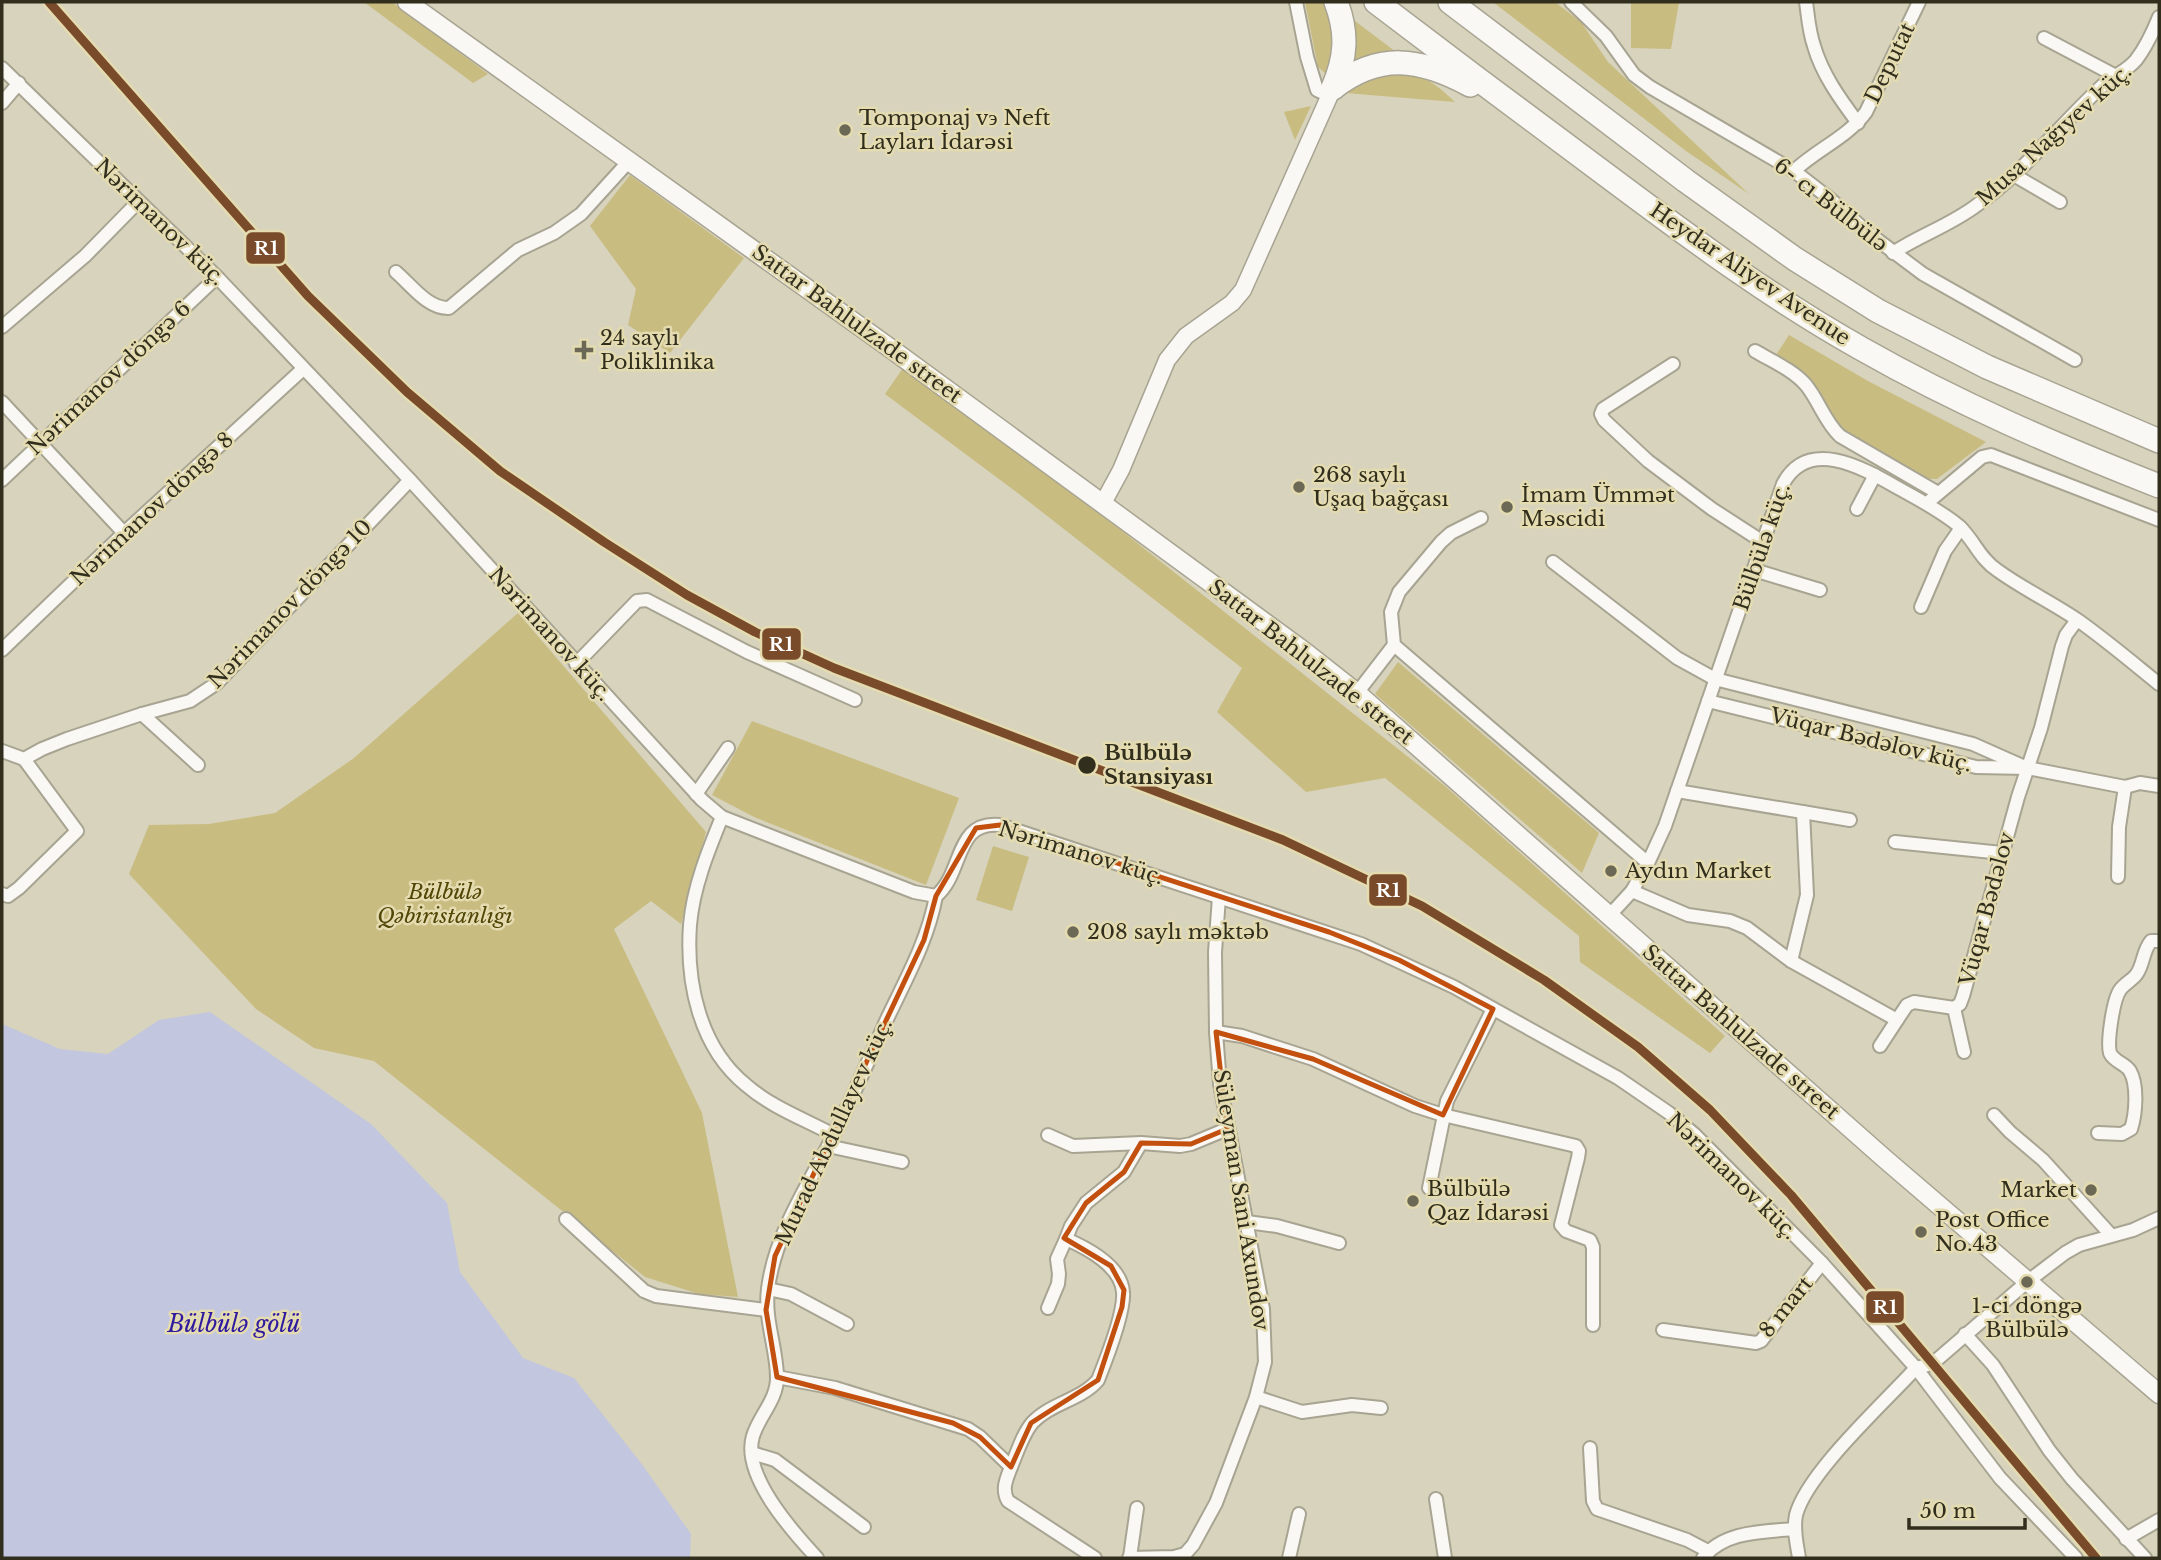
<svg xmlns="http://www.w3.org/2000/svg" width="2161" height="1560" font-family="'Libre Baskerville',serif">
<style>
.green{fill:#c9bc81}
.water{fill:#c2c6df}
.lines{fill:none;stroke-linecap:round;stroke-linejoin:round}
.minor-casing{stroke:#a8a492;stroke-width:16}
.tertiary-casing{stroke:#a8a492;stroke-width:19}
.secondary-casing{stroke:#a8a492;stroke-width:21}
.motorway-casing{stroke:#a8a492;stroke-width:26}
.minor{stroke:#f9f8f5;stroke-width:12}
.tertiary{stroke:#f9f8f5;stroke-width:16}
.secondary{stroke:#f9f8f5;stroke-width:18}
.motorway{stroke:#f9f8f5;stroke-width:23}
.rail-1-casing{stroke:#e4dbb0;stroke-width:14}
.rail-1{stroke:#7a4b2a;stroke-width:9}
.marked{fill:none;stroke:#c3500f;stroke-width:5;stroke-linejoin:round}
.poi-dot{fill:#6b6855;stroke:#e4dbb0;stroke-width:2.5}
.stop-dot{fill:#312e1d;stroke:#e4dbb0;stroke-width:2.5}
.labels{text-anchor:middle;stroke-width:5;stroke-linejoin:round;paint-order:stroke}
.street-label{font-size:21px;fill:#312e1d;stroke:#e4dbb0}
.poi-label{font-size:21px;fill:#312e1d;stroke:#e4dbb0;text-anchor:start}
.stop-label{font-size:21px;font-weight:bold;fill:#312e1d;stroke:#e4dbb0;text-anchor:start}
.park-label{font-size:21px;font-style:italic;fill:#524606;stroke:#e4dbb0}
.water-label{font-size:23px;font-style:italic;fill:#2f1a9e;stroke:#e4dbb0}
.line-badge{stroke:#e4dbb0;stroke-width:2.5}
.badge-label{font-size:19px;text-anchor:middle;font-weight:bold;fill:#fff}
</style>
<rect width="100%" height="100%" fill="#d8d3bc"/>
<!-- green -->
<g class="green">
<polygon points="364,2 392,2 488,74 473,83"/>
<polygon points="1305,2 1326,2 1329,5 1336,50 1326,74 1318,67"/>
<polygon points="1493,2 1555,2 1581,22 1608,62 1749,194 1686,151"/>
<polygon points="1631,2 1679,2 1671,49 1631,48"/>
<polygon points="1351,18 1400,55 1345,72"/>
<path d="M1377,73C1417,75 1425,73 1455,102L1345,93L1358,81Z"/>
<polygon points="1311,106 1295,140 1284,112"/>
<polygon points="630,175 744,258 670,353 628,325 636,289 590,226"/>
<polygon points="1789,335 1868,381 1986,442 1937,479 1923,479 1840,429 1812,383 1776,355"/>
<polygon points="903,368 1122,531 1445,786 1725,1036 1710,1053 1580,962 1579,936 1385,778 1306,792 1217,712 1242,668 1019,494 885,394"/>
<polygon points="518,613 706,832 681,924 651,901 614,929 702,1113 738,1297 699,1294 645,1277 374,1061 314,1048 256,1009 129,874 149,825 209,824 275,813 354,758"/>
<polygon points="1398,662 1599,833 1582,873 1375,694"/>
<polygon points="752,721 959,798 926,885 754,817 712,795"/>
<polygon points="993,846 1029,857 1012,911 976,900"/>
</g>
<!-- water -->
<polygon class="water" points="210,1012 371,1124 447,1203 460,1272 523,1358 574,1378 641,1463 691,1534 690,1558 2,1558 2,1024 60,1049 108,1054 159,1020"/>
<g class="lines">
<defs>
<g id="minor">
<polyline points="1296,2 1307,57 1317,90 1330,96"/>
<polyline points="1571,2 1606,36 1634,75 1650,87 1794,171 1829,198 1867,232 1923,274 2075,360"/>
<path d="M1806,2C1808,16 1809,32 1814,46C1822,74 1840,99 1858,123"/>
<polyline points="2044,38 2116,76"/>
<path d="M2,68L217,277L410,480L702,800L722,817L914,892L936,896C964,873 954,820 1000,825L1361,944L1454,987L1618,1078L1669,1113L1694,1134L1822,1263L1916,1368L2000,1478L2076,1558"/>
<polyline points="2,103 19,83"/>
<path d="M1794,171C1817,149 1847,138 1866,112L1919,2"/>
<polyline points="2014,175 2060,202"/>
<path d="M1893,253C1920,235 1951,225 1977,205C2024,172 2060,125 2102,86C2113,76 2127,71 2136,60C2146,47 2153,32 2159,17"/>
<path d="M396,272C411,285 428,309 449,308L518,250L554,233L581,214L630,160"/>
<polyline points="2,327 85,256 138,202"/>
<path d="M1755,351C1772,361 1793,370 1806,385C1819,401 1825,422 1840,436L1938,493"/>
<polyline points="1673,364 1603,409 1601,414 1604,420 1648,461 1712,509 1763,542"/>
<polyline points="2,402 124,533"/>
<polyline points="2,480 217,277"/>
<polyline points="1927,503 1982,457 1991,455 2159,520"/>
<polyline points="1857,509 1875,475"/>
<polyline points="1481,518 1451,533 1441,542 1399,592 1391,612 1394,645 1648,863"/>
<polyline points="1553,562 1677,658 1715,679 1973,744 2027,768"/>
<polyline points="1754,570 1820,590"/>
<polyline points="1921,607 1945,551 1961,528"/>
<polyline points="2,650 124,533 303,369"/>
<polyline points="576,664 637,601 647,600 747,652 855,700"/>
<polyline points="1357,693 1394,645"/>
<polyline points="1708,701 1976,767 2027,768 2125,787 2140,783 2159,786"/>
<polyline points="142,714 198,765"/>
<polyline points="2,751 24,759 42,749 67,739 142,714 190,701 217,683 410,480"/>
<polyline points="1677,791 1850,820"/>
<polyline points="696,794 728,748"/>
<path d="M722,817C708,851 693,888 690,925C686,982 699,1047 746,1085C771,1107 804,1119 834,1135"/>
<polyline points="1895,842 2002,853"/>
<polyline points="2118,877 2119,827 2125,787"/>
<polyline points="1632,891 1688,915 1730,921 1747,928 1791,961 1897,1020 1907,1005 1914,1002 1954,1008 1960,1004 1963,996 2018,797 2041,728 2062,646 2066,635 2077,620"/>
<polyline points="2,894 8,896 19,888 77,831 24,759"/>
<path d="M1609,916L1632,891L1648,863L1665,826L1783,484C1809,435 1866,470 1900,489C1920,500 1941,511 1959,526C1974,540 1980,559 1997,570C2023,589 2053,603 2079,621C2107,641 2133,663 2159,684"/>
<polyline points="1791,961 1807,895 1803,812"/>
<polyline points="1954,1008 1964,1052"/>
<polyline points="1216,1032 1242,1036 1313,1059 1415,1106 1443,1115 1576,1146 1579,1151 1578,1158 1561,1225 1566,1231 1590,1240 1593,1247 1593,1325"/>
<polyline points="1880,1046 1897,1020"/>
<polyline points="1994,1115 2010,1132 2043,1160 2111,1235"/>
<path d="M2098,1133L2122,1134L2131,1129C2136,1114 2138,1085 2130,1071C2125,1063 2114,1062 2110,1053C2107,1042 2113,1000 2120,990C2124,984 2131,981 2136,975C2144,965 2142,952 2151,941H2159"/>
<polyline points="1048,1135 1073,1146 1141,1143 1180,1146 1191,1144 1227,1129"/>
<polyline points="828,1146 902,1162"/>
<polyline points="1429,1188 1447,1101 1493,1009"/>
<polyline points="566,1219 644,1291 656,1296 766,1310"/>
<polyline points="1247,1222 1277,1226 1339,1243"/>
<polyline points="768,1289 791,1294 847,1324"/>
<polyline points="1048,1308 1058,1284 1059,1274 1057,1259 1066,1239"/>
<polyline points="1663,1330 1756,1343 1761,1341 1822,1263"/>
<polyline points="1965,1334 1993,1365 2049,1450 2072,1479 2145,1558"/>
<path d="M777,1377L835,1388L968,1429L980,1437L1011,1467C1007,1478 1001,1489 1008,1501L1095,1558"/>
<polyline points="1256,1397 1302,1412 1352,1405 1381,1408"/>
<polyline points="1590,1448 1593,1501 1597,1509 1687,1540 1708,1551"/>
<polyline points="752,1453 775,1460 864,1527"/>
<path d="M1011,1467C1017,1453 1023,1433 1033,1422C1051,1403 1081,1400 1098,1380C1106,1360 1125,1312 1123,1292C1121,1266 1087,1248 1066,1239L1071,1226L1086,1203L1124,1172L1141,1143"/>
<polyline points="1436,1499 1445,1558"/>
<polyline points="2126,1539 2159,1520"/>
<polyline points="1130,1557 1137,1508"/>
<path d="M817,1558C793,1532 741,1475 753,1436C759,1416 777,1400 777,1378C777,1348 764,1320 768,1289C774,1239 803,1193 827,1148C849,1106 868,1062 887,1019C906,979 928,940 936,896"/>
<polyline points="1129,1558 1174,1557 1185,1554 1193,1545 1216,1503 1256,1397 1265,1362 1263,1309 1220,1084 1216,1032 1215,952 1219,897"/>
<polyline points="1289,1558 1299,1514"/>
<path d="M1703,1558C1724,1531 1762,1532 1794,1529"/>
<path d="M1799,1558C1797,1544 1793,1530 1796,1515C1807,1473 1884,1403 1916,1368L1932,1364L2027,1282L2065,1253L2079,1245L2133,1230L2159,1218"/>
</g>
<polyline id="tertiary" points="1103,503 1121,470 1167,360 1186,336 1232,303 1243,290 1333,88"/>
<polyline id="secondary" points="407,2 890,348 1305,652 1357,693 1885,1159 2159,1394"/>
<g id="motorway">
<path d="M1376,2C1456,63 1536,123 1617,183C1696,242 1776,301 1862,349C1957,403 2057,446 2159,486"/>
<polyline points="1450,2 1686,181 1795,259 1878,311 1987,367 2159,441"/>
<path d="M1333,88C1379,52 1420,58 1470,85"/>
<path d="M1333,88C1346,58 1348,33 1336,2"/>
</g>
</defs>
<!-- minor casing -->
<use href="#minor" class="minor-casing"/>
<!-- tertiary casing -->
<use href="#tertiary" class="tertiary-casing"/>
<!-- secondary casing -->
<use href="#secondary" class="secondary-casing"/>
<!-- motorway casing -->
<use href="#motorway" class="motorway-casing"/>
<!-- minor -->
<use href="#minor" class="minor"/>
<!-- tertiary -->
<use href="#tertiary" class="tertiary"/>
<!-- secondary -->
<use href="#secondary" class="secondary"/>
<!-- motorway -->
<use href="#motorway" class="motorway"/>
<defs>
<polyline id="rail-1" points="49,2 308,296 407,392 500,471 604,542 687,595 755,632 834,668 1283,840 1422,906 1544,980 1638,1047 1710,1110 1791,1195 2096,1558"/>
</defs>
<!-- rail-1 casing -->
<use href="#rail-1" class="rail-1-casing"/>
<!-- rail-1 -->
<use href="#rail-1" class="rail-1"/>
</g>
<!-- marked area -->
<path class="marked" d="M1000,825L1329,932L1399,960L1493,1009L1443,1115L1313,1059L1216,1032L1227,1129L1191,1144L1141,1143L1124,1172L1086,1203L1064,1238L1111,1266L1124,1290L1122,1307L1098,1380L1031,1423L1011,1467L980,1437L953,1423L777,1377L766,1310L775,1256L924,940L936,896L976,828Z"/>
<!-- markers -->
<g class="poi-dot">
<circle cx="845" cy="130" r="7"/>
<path d="M580.5 339.5h7v7h7v7h-7v7h-7v-7h-7v-7h7z"/>
<circle cx="1299" cy="487" r="7"/>
<circle cx="1507" cy="507" r="7"/>
<circle cx="1611" cy="871" r="7"/>
<circle cx="1073" cy="932" r="7"/>
<circle cx="2091" cy="1190" r="7"/>
<circle cx="1413" cy="1201" r="7"/>
<circle cx="1921" cy="1232" r="7"/>
<circle cx="2027" cy="1282" r="7"/>
</g>
<circle class="stop-dot" cx="1087" cy="765" r="10"/>
<g class="labels">
<!-- street labels -->
<g class="street-label">
<text transform="translate(1890 63) rotate(-64)" y="7">Deputat</text>
<text transform="translate(2054 135) rotate(-42)" y="7">Musa Nağıyev küç.</text>
<text transform="translate(1831 205) rotate(38)" y="7">6- cı Bülbülə</text>
<text transform="translate(160 222) rotate(44)" y="7">Nərimanov küç.</text>
<text transform="translate(1750 274) rotate(34)" y="7">Heydar Aliyev Avenue</text>
<text transform="translate(857 324) rotate(36)" y="7">Sattar Bahlulzade street</text>
<text transform="translate(109 378) rotate(-43)" y="7">Nərimanov döngə 6</text>
<text transform="translate(152 509) rotate(-43)" y="7">Nərimanov döngə 8</text>
<text transform="translate(1762 547) rotate(-71)" y="7">Bülbülə küç.</text>
<text transform="translate(290 604) rotate(-46)" y="7">Nərimanov döngə 10</text>
<text transform="translate(550 634) rotate(48)" y="7">Nərimanov küç.</text>
<text transform="translate(1311 662) rotate(38)" y="7">Sattar Bahlulzade street</text>
<text transform="translate(1871 740) rotate(14)" y="7">Vüqar Bədəlov küç.</text>
<text transform="translate(1081 853) rotate(17)" y="7">Nərimanov küç.</text>
<text transform="translate(1987 909) rotate(-75)" y="7">Vüqar Bədəlov</text>
<text transform="translate(1741 1032) rotate(41)" y="7">Sattar Bahlulzade street</text>
<text transform="translate(834 1132) rotate(-65)" y="7">Murad Abdullayev küç.</text>
<text transform="translate(1732 1176) rotate(44)" y="7">Nərimanov küç.</text>
<text transform="translate(1241 1200) rotate(81)" y="7">Süleyman Sani Axundov</text>
<text transform="translate(1786 1307) rotate(-51)" y="7">8 mart</text>
</g>
<!-- poi labels -->
<g class="poi-label">
<text x="859" y="125">Tomponaj vэ Neft<tspan x="859" dy="24">Layları İdarəsi</tspan></text>
<text x="600" y="345">24 saylı<tspan x="600" dy="24">Poliklinika</tspan></text>
<text x="1313" y="482">268 saylı<tspan x="1313" dy="24">Uşaq bağçası</tspan></text>
<text x="1521" y="502">İmam Ümmət<tspan x="1521" dy="24">Məscidi</tspan></text>
<text x="1625" y="878">Aydın Market</text>
<text x="1087" y="939">208 saylı məktəb</text>
<text x="1427" y="1196">Bülbülə<tspan x="1427" dy="24">Qaz İdarəsi</tspan></text>
<text x="2077" y="1197" text-anchor="end">Market</text>
<text x="1935" y="1227">Post Office<tspan x="1935" dy="24">No.43</tspan></text>
<text x="2027" y="1313" text-anchor="middle">1-ci döngə<tspan x="2027" dy="24">Bülbülə</tspan></text>
</g>
<!-- stop labels -->
<g class="stop-label">
<text x="1104" y="760">Bülbülə<tspan x="1104" dy="24">Stansiyası</tspan></text>
</g>
<!-- park labels -->
<g class="park-label">
<text x="445" y="899">Bülbülə<tspan x="445" dy="24">Qəbiristanlığı</tspan></text>
</g>
<!-- water labels -->
<g class="water-label">
<text x="234" y="1332">Bülbülə gölü</text>
</g>
</g>
<g class="line-badge">
<rect x="245" y="231" width="41" height="34" rx="7" fill="#7a4b2a"/>
<rect x="761" y="627" width="41" height="34" rx="7" fill="#7a4b2a"/>
<rect x="1368" y="873" width="40" height="34" rx="7" fill="#7a4b2a"/>
<rect x="1865" y="1290" width="40" height="34" rx="7" fill="#7a4b2a"/>
</g>
<g class="badge-label">
<text x="266" y="255">R1</text>
<text x="781" y="651">R1</text>
<text x="1388" y="897">R1</text>
<text x="1885" y="1314">R1</text>
</g>
<!-- border -->
<rect width="2161" height="1560" fill="none" stroke="#312e1d" stroke-width="7"/>
<!-- scale -->
<path d="M1909 1518v10h116v-10" fill="none" stroke="#312e1d" stroke-width="3.5"/>
<text x="1920" y="1518" font-size="21" fill="#312e1d" stroke="#e4dbb0" stroke-width="5" paint-order="stroke">50 m</text>
</svg>
